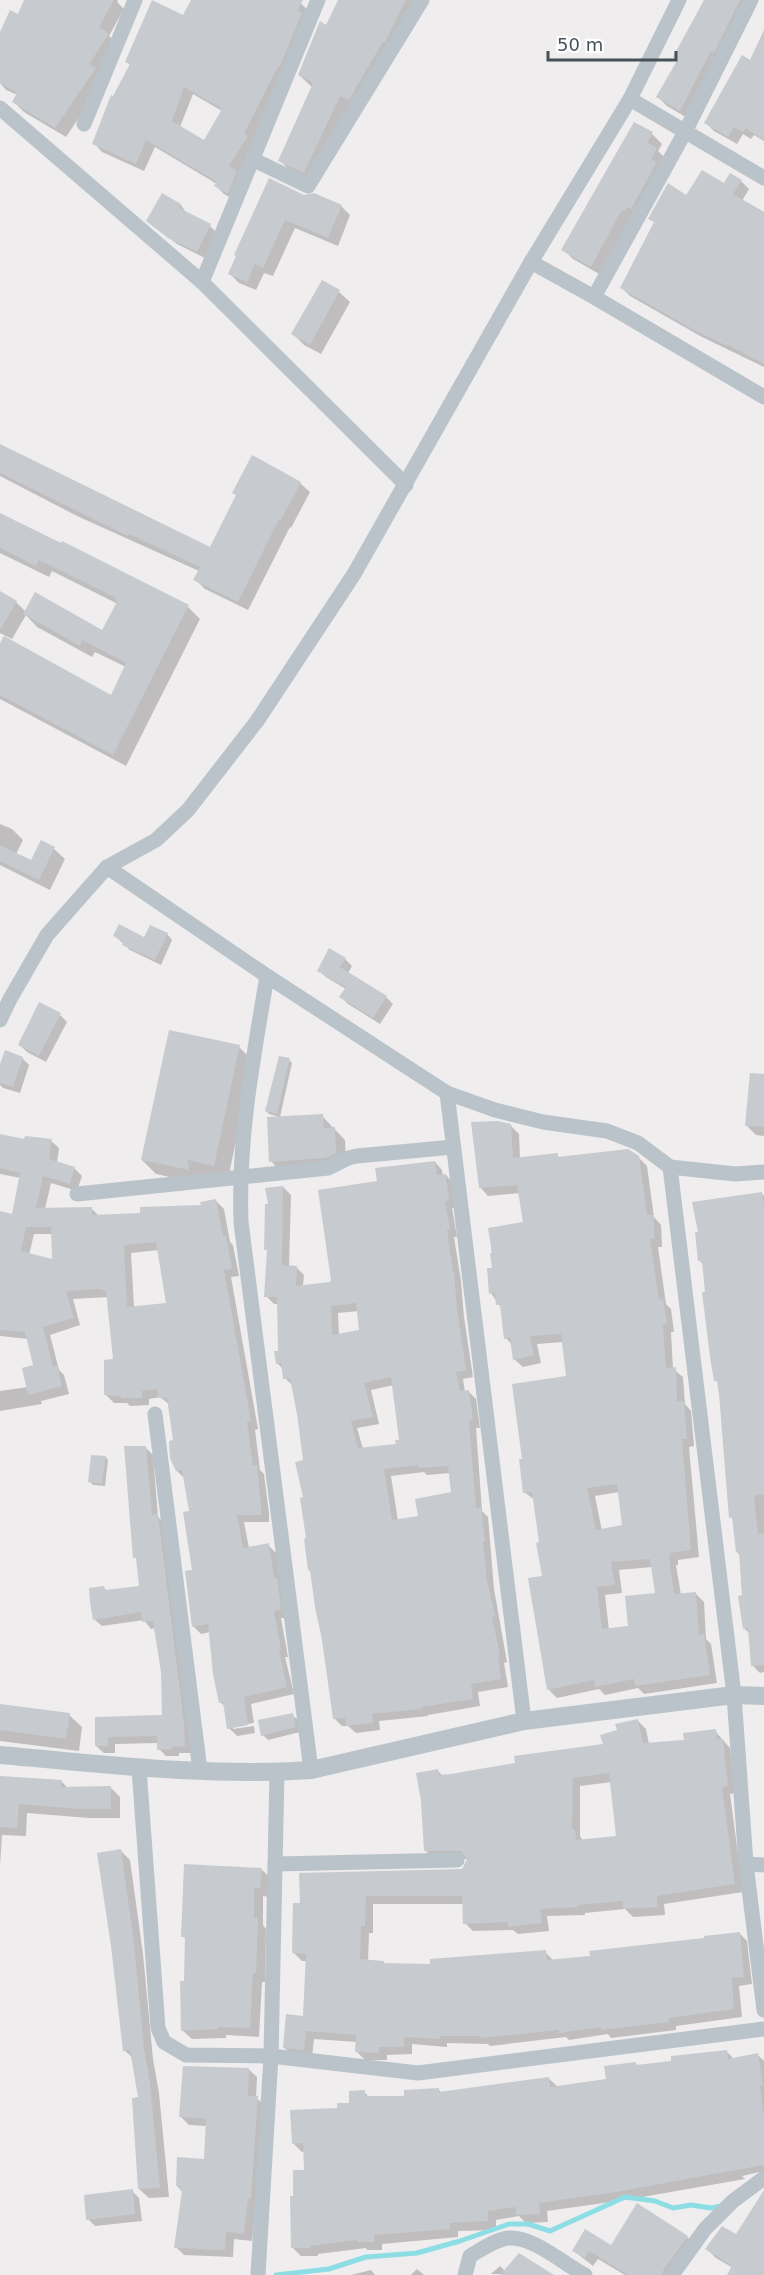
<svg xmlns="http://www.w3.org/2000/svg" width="764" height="2275" font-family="'DejaVu Sans',sans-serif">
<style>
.shadow{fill:#0003;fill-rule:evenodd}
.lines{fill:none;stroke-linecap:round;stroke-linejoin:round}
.stream{stroke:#8ddde5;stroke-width:5}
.building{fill:#c7cacf;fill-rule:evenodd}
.minor{stroke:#b9c3c9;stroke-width:15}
.tertiary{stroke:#b9c3c9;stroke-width:18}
</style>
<rect width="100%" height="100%" fill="#efeded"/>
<!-- shadow -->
<g class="shadow">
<polygon points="26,0 118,0 117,2 124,9 109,36 117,44 105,79 66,137 24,112 14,102 18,95 6,90 0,83 0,36 18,16"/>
<path d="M193,0H297L309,11L255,145L238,174L245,180L236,201L224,194L216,186L217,184L155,147L144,171L102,152L94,143L131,66L127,62L184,17ZM193,94L222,111L204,142L180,127Z"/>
<polygon points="340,0 415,0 317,185 292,173 280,160 313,88 299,75"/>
<polygon points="705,0 755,0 689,119 667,106 658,97 679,60 675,56"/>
<polygon points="764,34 764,141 754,135 751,139 743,134 737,144 714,131 706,123 751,62"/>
<polygon points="652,134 662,144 658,151 666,159 601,275 573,259 563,249"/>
<polygon points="741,181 749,189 742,201 764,212 764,367 702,337 630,296 622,288 687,197"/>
<polygon points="162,195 181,205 187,214 210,226 217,233 205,258 177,244 155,227"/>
<polygon points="304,196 341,206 350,215 338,246 295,228 273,276 264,273 256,290 239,283 230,274"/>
<polygon points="322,282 339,292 350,302 321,354 304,345 293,334"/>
<polygon points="0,445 211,549 237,496 234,493 300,483 310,492 291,528 290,527 248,610 205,589 195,579 199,571 77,516 0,476"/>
<polygon points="0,514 188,607 200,619 126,766 0,699 0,659 111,697 126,667 95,652 92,657 37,627 26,615 12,639 0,633 0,593 16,602 26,612 103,632 118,604 52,571 49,577 0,553"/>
<polygon points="0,824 12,829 23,840 16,854 32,862 54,849 65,859 50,890 0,865"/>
<polygon points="167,934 172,940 161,965 130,950 115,936 145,940"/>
<polygon points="345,959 352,966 348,973 386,997 393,1004 380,1024 348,1004 341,997 346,989 326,977 319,970"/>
<polygon points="60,1015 67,1022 46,1062 27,1052 20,1045"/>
<polygon points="239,1047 253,1061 228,1179 202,1184 156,1174 142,1160"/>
<polygon points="22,1058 29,1065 20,1093 3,1088 0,1085 0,1069"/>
<polygon points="289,1060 292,1063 280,1117 269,1114 266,1111"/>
<polygon points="764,1076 764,1136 756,1135 746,1125"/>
<polygon points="322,1116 345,1140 346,1164 281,1172 271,1161"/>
<path d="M510,1125L519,1134L520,1158L557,1155L560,1158L638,1157L647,1166L654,1217L661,1225L662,1247H658L666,1304L671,1309L674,1332H671L673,1369L683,1377L685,1404L691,1411L694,1446L689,1447L699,1557L678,1560V1565H676L681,1595L695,1593L704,1602L706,1639L711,1644L717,1683L644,1694L638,1688L605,1695L599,1689L557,1698L549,1690L530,1579L544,1577L541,1543L535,1500L524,1492V1460L568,1377L563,1342L537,1344L541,1363L523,1367L514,1359L512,1345L506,1338L502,1309L491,1293L493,1269L490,1229L525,1224L520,1193L488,1196L480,1187ZM619,1492L624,1526L602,1531L595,1496ZM652,1567L657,1594L630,1627L609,1630L605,1595L622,1593L619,1570Z"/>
<path d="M0,1136L26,1141H51L59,1148L57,1163L74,1168L82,1176L77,1191L51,1183L45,1209L91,1208L99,1216L142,1214L203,1206L216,1201L224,1209L230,1242L233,1245L239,1276L231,1277L258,1429L255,1430L260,1470L264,1474L269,1513V1522H244L249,1548L268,1545L276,1553L288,1618H281L288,1657H285L294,1694L251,1704L254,1723L233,1726V1729L254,1726L255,1733L237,1736L229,1728L226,1707L220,1702L210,1632L201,1634L193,1626L194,1572L191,1512L185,1479L177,1471L170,1405L160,1397L149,1399V1405L130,1406L127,1403H114L106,1395L114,1361L108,1297L73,1299L80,1325L50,1335L59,1370L64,1375L69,1394L41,1401L42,1404L0,1411V1391L28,1387L35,1366L28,1339L0,1336V1213L13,1215L21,1178L0,1174ZM34,1234H53L54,1261L29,1255ZM159,1250L167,1304L134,1307L131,1253Z"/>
<path d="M435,1162L442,1170L443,1176L446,1175L453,1183L456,1208H452L457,1237H454L461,1281L464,1317L473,1377L463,1379L465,1392L468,1391L476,1399L480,1428H476L482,1511L488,1517L494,1589L507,1662L504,1663L508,1687L478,1692L480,1706L428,1715V1716L379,1721L380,1730L356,1733L348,1726H342L335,1719L312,1573L309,1570L304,1461L298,1413L293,1386L285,1378L283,1369L277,1363L280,1352L278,1304H274L266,1296L269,1252L266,1249L283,1187L291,1195L289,1267H296L304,1275L303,1286L330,1284L378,1182ZM359,1311L361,1332L339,1335L338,1313ZM394,1385L401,1442L397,1445L363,1449L357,1428L379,1424L371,1390ZM424,1472L427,1475L450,1473L452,1493L420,1517L398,1521L391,1476Z"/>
<polygon points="761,1193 764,1196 764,1672 760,1673 752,1665 750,1634 744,1628 740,1555 737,1552 733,1519 731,1517 719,1384 716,1380 703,1264 700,1261"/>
<polygon points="145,1447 153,1455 158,1517 165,1524 192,1753 179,1753 179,1756 166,1756 159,1749 158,1743 115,1744 115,1753 104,1753 96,1746 96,1718 163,1716 163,1672 155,1628 151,1629 144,1620 102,1626 94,1619 104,1588 107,1591 140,1587 138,1560 135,1557"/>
<polygon points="105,1457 108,1460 105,1486 93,1485 89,1481"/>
<polygon points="0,1705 69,1715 82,1727 79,1751 0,1741"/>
<polygon points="292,1715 298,1720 300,1732 268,1740 263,1735"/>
<path d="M638,1721L646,1729L649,1744L686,1742L715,1731L730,1748L735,1793L730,1794L743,1892L664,1904L665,1915L633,1917L625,1909L585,1913V1915L547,1916L549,1931L518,1934L513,1930L473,1931L465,1923L464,1904H373V1933H369L368,1961L385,1965L431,1966L545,1952L553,1960L592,1958L739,1933L747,1941L752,1984L739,1986L742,2017L676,2026V2030L611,2038L608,2034L569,2040L566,2037L490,2046L488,2044L447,2043V2047L412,2044V2054L387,2055V2060H365L357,2052V2042L314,2039L312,2057L292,2055L284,2047L304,2017L307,1961H302L294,1953V1904L464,1869L469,1859L433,1858L425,1850L437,1770L443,1776H452L605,1745L618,1731ZM612,1782L618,1838L583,1841L580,1836V1786Z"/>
<polygon points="0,1777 61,1781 68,1788 111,1788 120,1797 120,1818 89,1818 27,1813 26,1836 2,1835 0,1866"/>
<polygon points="121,1851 130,1860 143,1954 153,2059 159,2093 169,2197 149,2198 139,2189 140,2099 133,2058 124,2050"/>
<polygon points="261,1869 271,1878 269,1897 263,1896 263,1925 266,1929 265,1982 262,1982 259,2037 226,2035 226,2038 192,2039 182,2030 187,1940 183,1936"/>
<polygon points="727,2052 734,2059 758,2055 764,2061 764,2156 761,2163 764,2166 764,2171 742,2176 745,2179 625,2200 547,2211 548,2222 526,2223 519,2216 496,2220 496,2230 458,2231 458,2237 382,2244 382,2250 367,2250 366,2248 318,2254 318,2256 301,2256 292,2247 294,2197 306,2172 305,2151 302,2152 293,2143 350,2104 364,2092 370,2098 406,2097 438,2089 442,2093 548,2078 558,2087 607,2080 636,2064 639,2067"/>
<polygon points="248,2069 257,2077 256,2098 266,2106 252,2241 234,2239 233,2257 184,2255 176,2247 183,2192 177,2186 205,2161 207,2126 189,2125 181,2117"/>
<polygon points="132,2191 139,2198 142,2221 95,2226 88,2219"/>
<polygon points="764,2194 764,2275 729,2275 733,2268 716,2258 707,2249 736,2236"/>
<polygon points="687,2237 696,2245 674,2275 625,2275 598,2259 593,2266 574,2251"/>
<polygon points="500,2266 505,2271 551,2275 491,2274"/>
<polygon points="417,2269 424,2275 411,2275"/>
<polygon points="371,2270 375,2275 351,2275"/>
</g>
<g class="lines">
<!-- stream -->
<polyline class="stream" points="276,2275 329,2269 366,2257 417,2253 460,2241 509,2224 528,2224 550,2231 625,2197 655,2201 673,2208 691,2205 711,2208 721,2206"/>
</g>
<!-- building -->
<g class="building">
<polygon points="24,0 114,0 99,27 109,34 89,64 96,68 55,128 12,102 17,93 0,83 0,32 10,10 18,14"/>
<path d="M152,0L183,15L191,0H303L298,10L302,13L280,66H278L244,134L248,136L229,166L237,171L228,194L214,186L217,182L146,140L136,164L92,144L111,95L113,96L130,64L125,62ZM184,87L222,109L204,140L172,121Z"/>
<polygon points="338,0 406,0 385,42 382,43 349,100 340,96 304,173 278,161 313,83 298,75 320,21 326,25"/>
<polygon points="704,0 740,0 714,53 711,51 680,111 656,97 678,59 673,57"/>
<polygon points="764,30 764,140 745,128 743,132 734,127 728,137 704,123 742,55 750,60"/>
<polygon points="634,122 653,132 647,143 657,148 651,159 657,162 631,209 627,207 625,211 622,210 591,267 561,250"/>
<polygon points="702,170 724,183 730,173 742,180 733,194 764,212 764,364 728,345 727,346 692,329 620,288 654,222 648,219 668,183 686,195"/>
<polygon points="269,178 304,195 314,193 342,205 328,238 285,220 263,268 255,264 247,282 228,274 236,256 234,255"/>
<polygon points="162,193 181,204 179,208 211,224 197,252 168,238 146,221"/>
<polygon points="322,280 340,290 310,345 291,334"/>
<polygon points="0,444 210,547 236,495 232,493 252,455 301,482 281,520 279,519 238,602 193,580 200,567 129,534 128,536 0,473"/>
<polygon points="0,513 61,543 62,541 189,605 113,755 0,695 0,643 4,636 111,695 126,663 82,640 80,646 23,614 35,592 102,630 117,602 115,600 116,598 39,560 36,566 0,548"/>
<polygon points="0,591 17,601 0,630"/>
<polygon points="41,840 55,847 39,880 0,861 0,845 31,860"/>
<polygon points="119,924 144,937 150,925 168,933 155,960 122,945 124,942 113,936"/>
<polygon points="329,948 346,958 340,967 387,996 373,1018 339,997 346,987 317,971"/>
<polygon points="39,1002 61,1013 39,1056 18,1045"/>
<polygon points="169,1030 240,1045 214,1166 188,1160 189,1170 141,1160"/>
<polygon points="5,1050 23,1057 13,1087 0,1083 0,1064"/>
<polygon points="279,1056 290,1058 277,1114 265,1111"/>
<polygon points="750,1073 764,1074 764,1127 745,1126"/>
<polygon points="323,1114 324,1128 335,1127 336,1153 325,1158 269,1162 267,1117"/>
<path d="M497,1121L511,1124L513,1158L558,1153V1157L628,1149L639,1156L647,1215H654V1239H650L659,1300L663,1299L667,1324L663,1325L666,1368L676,1367L677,1401H684L687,1439H682L691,1550L670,1553L671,1557H669L674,1594L696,1592L699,1635L704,1634L710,1675L635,1686L634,1679L595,1687L594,1680L547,1690L528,1578L542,1576L536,1543L539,1542L532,1492L523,1493L519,1459H522L512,1384L566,1376L561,1334L530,1336L534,1355L513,1360L510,1338L504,1339L500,1305H496L495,1293L489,1294L487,1268H492L490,1253H492L488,1228L523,1222L517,1185L479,1188L471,1122ZM617,1484L622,1525L596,1530L587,1488ZM650,1559L655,1593L625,1596L628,1626L602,1629L597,1587L615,1585L611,1562Z"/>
<path d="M0,1134L24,1139L25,1136L52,1139L49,1159L75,1167L70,1184L43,1176L36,1208L92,1207V1215L140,1213V1207L201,1205L200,1202L216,1199L223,1236H226L232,1269L224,1270L251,1421L247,1422L253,1465H257L261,1504V1515H237L243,1548L269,1543L274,1578H277L281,1610L274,1611L281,1650H279L287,1687L244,1697L248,1725L227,1729L223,1702L219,1703L213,1674L208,1624L192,1627L185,1571L192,1570L183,1512L189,1511L182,1470L176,1471L170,1458L169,1441L173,1440L167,1398H158L157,1389L142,1391V1398H121V1396L104,1395V1360L113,1359L106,1291L99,1289L66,1291L74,1318L43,1327L53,1367L57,1365L62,1386L28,1395L22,1368L33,1365L25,1332L0,1330V1211L12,1214L20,1173L0,1168ZM26,1227H51L52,1259L21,1251ZM156,1242L166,1303L127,1307L124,1245Z"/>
<path d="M435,1161L437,1175L446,1174L449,1201H445L450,1229L447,1230L453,1272H454L457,1309L466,1370L456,1372L460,1391L469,1390L473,1420L469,1421L476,1508L481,1507L485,1542H483L487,1580L495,1616L492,1617L500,1655L498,1656L501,1679L471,1684L473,1699L421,1707V1709L372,1714L373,1723L346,1726L345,1718L333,1719L322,1640L315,1607L310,1570H308L304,1539L306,1538L300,1498L303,1497L295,1462L303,1460L297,1414L290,1378L283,1379L281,1363L276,1364L274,1351H278L277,1297H264L267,1250H264L265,1204H268L265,1188L283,1186L282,1265L297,1266L296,1286L330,1282L331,1280L318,1190L377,1181L375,1168ZM356,1303L359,1330L332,1335L331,1306ZM391,1377L399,1440H395L396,1444L358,1448L351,1421L373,1417L364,1383ZM418,1465V1468L448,1466L451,1492L415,1499L418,1516L392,1520L384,1469Z"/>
<polygon points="762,1192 764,1207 764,1494 754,1496 758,1534 764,1533 764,1665 751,1666 748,1628 743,1629 738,1596 742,1595 739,1552 736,1552 732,1517 729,1518 719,1394 717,1381 714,1381 710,1357 702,1292 705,1292 702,1261 698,1261 695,1232 698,1232 692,1202"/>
<polygon points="124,1446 146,1446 152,1515 158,1514 184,1723 185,1747 172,1746 172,1749 157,1750 157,1736 108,1737 108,1746 95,1746 95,1717 162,1715 161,1672 153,1621 142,1622 141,1612 93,1620 90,1602 89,1588 104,1586 105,1590 139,1586 136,1558 133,1558"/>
<polygon points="91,1455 106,1456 102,1484 88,1482"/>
<polygon points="0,1704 70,1713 66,1739 0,1730"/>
<polygon points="293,1713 296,1727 261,1736 258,1720"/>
<path d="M638,1719L643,1743L684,1740L683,1733L716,1729L717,1739H723L728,1786L722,1787L735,1884L657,1896V1907L623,1909V1901L578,1905V1907L540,1909L542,1923L508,1927V1922L463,1924L462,1896H366L365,1926H361L360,1959L384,1961V1963L430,1964V1959L546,1950L547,1960L590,1956L589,1951L704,1938V1936L740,1932L744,1977L732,1978L734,2009L668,2018L669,2022L601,2030V2027L559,2033V2030L480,2038V2036H440V2039L404,2037V2047H379V2053L355,2052L356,2035L306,2031L304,2050L283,2048L286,2014L303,2016L306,1954L292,1953L293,1903H300L299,1873L462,1869L467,1859L461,1851H424L421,1801L416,1773L438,1769L439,1775L451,1774L515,1763L514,1756L603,1744L600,1735L617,1730L615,1724ZM609,1773L616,1836L576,1840L575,1829H572L573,1778Z"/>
<polygon points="0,1776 62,1780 61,1787 111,1786 111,1809 78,1809 19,1804 17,1828 0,1827"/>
<polygon points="121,1849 134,1943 144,2048 150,2083 160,2188 138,2189 132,2098 138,2097 130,2050 123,2051 111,1946 97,1853"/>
<polygon points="184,1864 262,1868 260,1888 254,1888 254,1918 258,1918 256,1973 253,1973 250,2028 218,2027 218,2029 181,2031 180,1981 184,1981 185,1937 181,1937"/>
<polygon points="727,2050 728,2059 758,2053 763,2085 760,2085 764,2117 764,2165 616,2192 539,2203 540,2214 516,2215 516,2207 488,2211 488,2221 450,2223 450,2229 374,2235 374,2242 357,2242 357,2240 310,2246 310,2248 291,2248 290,2196 293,2196 293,2170 304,2170 303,2143 292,2144 290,2110 337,2108 337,2103 349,2103 349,2091 365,2090 365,2096 404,2096 404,2090 439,2088 439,2092 549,2077 550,2087 606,2079 604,2066 636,2062 636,2065 671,2061 671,2056"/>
<polygon points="183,2066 249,2068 248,2096 258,2096 251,2199 248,2199 244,2234 226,2232 225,2250 174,2248 182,2191 180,2191 181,2186 176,2186 177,2157 204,2159 206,2119 179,2117"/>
<polygon points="133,2189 135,2214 86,2220 84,2195"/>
<polygon points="764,2190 764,2275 727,2275 732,2266 705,2249 722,2226 736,2234"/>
<polygon points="637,2203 688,2236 664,2269 662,2275 628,2275 589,2251 585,2258 572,2251 585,2229 611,2245"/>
<polygon points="519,2253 554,2275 500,2275"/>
</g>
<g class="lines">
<!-- minor -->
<g class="minor">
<polyline points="630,99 764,178"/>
<polyline points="0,108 202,282 406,485"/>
<polyline points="84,124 135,0"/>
<polyline points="254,160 308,186 422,0"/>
<polyline points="531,262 594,297 764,397"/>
<polyline points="202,282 318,0"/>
<polyline points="594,297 685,132 751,0"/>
<polyline points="107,867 267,976 447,1093 495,1110 543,1122 607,1131 638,1143 670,1167 735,1174 764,1172"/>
<path d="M267,976C253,1060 238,1137 241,1222L311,1770"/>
<polyline points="0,1020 10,999 47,935 107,867 156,840 188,810 257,721 354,574 531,262 630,99 679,0"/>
<polyline points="447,1093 524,1721"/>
<polyline points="670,1167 734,1695 746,1864 764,2010"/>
<polyline points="77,1194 328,1168 348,1158 357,1156 453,1147"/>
<polyline points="155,1414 200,1770"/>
<polyline points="139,1769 158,2028 164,2042 186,2055 271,2056 418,2073 764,2029"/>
<polyline points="275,1864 457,1860"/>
<polyline points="746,1864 764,1865"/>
<polyline points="258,2275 271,2056 277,1772"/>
<path d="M465,2275L470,2256C482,2249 496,2239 509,2238C533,2236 565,2265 585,2275"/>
<polyline points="672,2275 705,2229 733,2201 764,2178"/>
</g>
<!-- tertiary -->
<path class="tertiary" d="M0,1755C103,1764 207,1777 311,1770L524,1721L734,1695L764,1696"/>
</g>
<!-- scale -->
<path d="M548 51v9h128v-9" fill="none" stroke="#465259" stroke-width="3"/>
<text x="557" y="51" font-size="18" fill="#465259" stroke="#ffffff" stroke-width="4.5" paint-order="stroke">50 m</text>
</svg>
